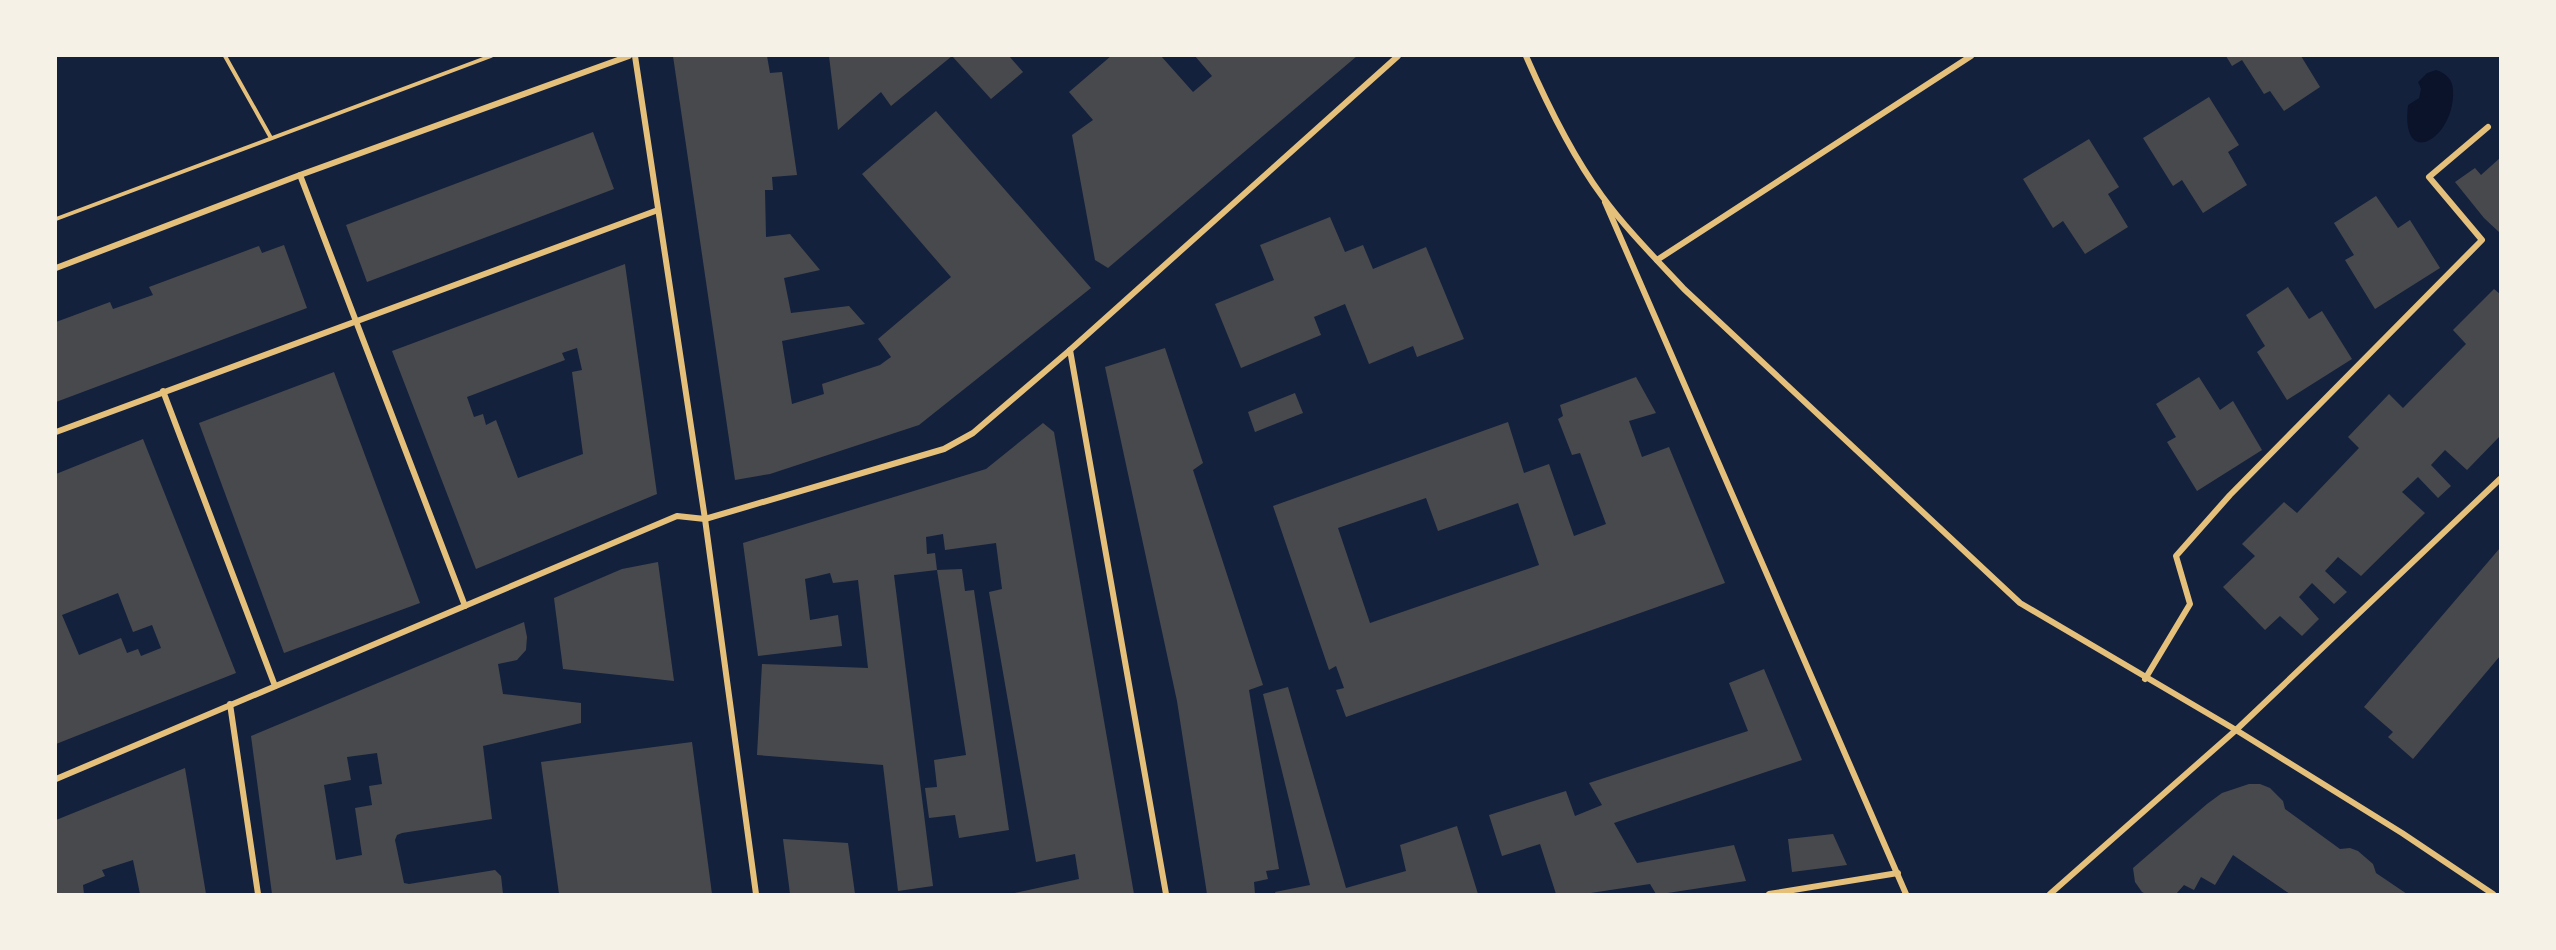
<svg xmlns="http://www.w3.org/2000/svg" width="2556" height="950" font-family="'Space Grotesk',sans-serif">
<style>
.water{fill:#0b132b}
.building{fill:#48494c;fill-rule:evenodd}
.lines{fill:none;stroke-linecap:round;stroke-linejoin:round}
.path{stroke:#e5c07b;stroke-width:4}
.minor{stroke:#e5c07b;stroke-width:6}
</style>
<rect width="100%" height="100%" fill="#14213d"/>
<!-- water -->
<path class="water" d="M2436,70C2446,73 2453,80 2453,90C2456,138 2400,172 2408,105L2419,98L2421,89L2418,82L2427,73Z"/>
<!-- building -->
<g class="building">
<polygon points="673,56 767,56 770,73 782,72 797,175 772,177 773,190 765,190 766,237 790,234 820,270 784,278 791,313 849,306 865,324 782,341 792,404 824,394 822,384 880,365 891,357 878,339 951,277 862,174 936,111 1091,288 919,425 770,474 735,480"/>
<polygon points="829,56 952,56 891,106 881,92 838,130"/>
<polygon points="952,56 1009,56 1023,72 991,99"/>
<polygon points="1111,56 1161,56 1193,92 1212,76 1195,56 1357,56 1108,268 1095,260 1072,135 1093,120 1069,92"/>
<polygon points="2226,56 2301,56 2320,87 2284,111 2270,91 2264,94 2242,60 2232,66"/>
<polygon points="2209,97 2239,145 2228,152 2247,185 2203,213 2182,180 2173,186 2143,138"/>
<polygon points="593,132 614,189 367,282 346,225"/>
<polygon points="2089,139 2119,187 2108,194 2128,227 2085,254 2063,221 2053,228 2023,179"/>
<polygon points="2500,158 2500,233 2484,218 2455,182 2475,168 2481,175"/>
<polygon points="2376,196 2398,228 2410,220 2440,268 2375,309 2345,260 2354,255 2334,223"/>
<polygon points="1330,217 1345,252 1363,245 1373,269 1426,247 1464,339 1417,357 1413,346 1369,364 1345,304 1314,317 1321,335 1241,368 1215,304 1274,280 1260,245"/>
<polygon points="284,245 307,308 56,402 56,322 110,302 113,309 153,295 149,287 259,246 262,253"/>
<path d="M625,264L657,494L476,569L392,351ZM577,348L582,370L572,372L583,454L518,478L496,420L486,425L483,414L474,417L467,397L565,360L562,353Z"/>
<polygon points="2288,287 2309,319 2322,311 2352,359 2287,400 2257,352 2265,346 2246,315"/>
<polygon points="2494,289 2500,294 2500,436 2467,470 2445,450 2431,465 2451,486 2438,498 2418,477 2402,492 2425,513 2361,576 2338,557 2325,571 2347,592 2334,604 2312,583 2299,597 2319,619 2302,636 2280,616 2265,630 2223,587 2255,556 2242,544 2284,502 2297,513 2359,448 2348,437 2389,394 2403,408 2466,344 2453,330"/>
<polygon points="1165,348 1203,463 1193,470 1263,685 1249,690 1279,869 1266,871 1268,879 1254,882 1255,894 1207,894 1177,701 1105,367"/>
<polygon points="334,372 420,603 284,653 199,423"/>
<path d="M1636,377L1656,413L1629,421L1642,457L1669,447L1725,583L1346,717L1336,690L1344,688L1336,666L1329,670L1273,506L1508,422L1524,473L1549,464L1574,536L1606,524L1580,453L1572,455L1558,419L1563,416L1560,405ZM1426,498L1438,531L1518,503L1539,565L1370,623L1338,528Z"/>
<polygon points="2199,377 2220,410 2233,401 2262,450 2197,491 2167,442 2176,437 2156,404"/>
<polygon points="1295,393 1303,413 1255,432 1248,412"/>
<polygon points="1043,423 1054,432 1134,894 1010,894 1079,879 1075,854 1036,862 989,592 1002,589 996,543 945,550 943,534 926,537 927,554 935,553 937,570 894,575 933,886 898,891 883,765 757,755 762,664 868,668 858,580 833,583 830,573 805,579 810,620 838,615 842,646 758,656 743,543 986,469"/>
<path d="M143,439L236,673L56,744V474ZM118,593L133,632L152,625L161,648L141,656L138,649L127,653L121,638L79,655L62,615Z"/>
<polygon points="2500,548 2500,656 2413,759 2388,737 2393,732 2364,707"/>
<polygon points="658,562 674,681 563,669 554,598 622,569"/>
<polygon points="962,569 965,591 974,590 1009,830 959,838 955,815 929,818 925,788 937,787 934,760 966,755 937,570"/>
<path d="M524,622L527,637L526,650L517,660L498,664L503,694L581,703V723L483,746L492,819L402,833L397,835L395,840L404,883L409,884L495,870L501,876L503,894H272L251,736ZM377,753L382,784L369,786L372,805L355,808L362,855L336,860L324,785L351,780L347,757Z"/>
<polygon points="1764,669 1802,760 1614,823 1637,863 1734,845 1746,881 1661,894 1656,894 1650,884 1584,894 1556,894 1540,844 1502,856 1489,815 1566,791 1575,816 1602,805 1589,783 1748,731 1729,683"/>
<polygon points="1288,687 1346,888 1406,871 1400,845 1457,826 1478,894 1276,894 1275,892 1310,885 1263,694"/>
<polygon points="692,742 712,894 559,894 541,762"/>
<polygon points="185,768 206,894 140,894 133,860 102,870 105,876 83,885 84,894 56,894 56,820"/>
<polygon points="2249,784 2260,784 2270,788 2283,801 2285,809 2340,849 2350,848 2358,851 2373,864 2376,873 2407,894 2290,894 2233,855 2215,885 2201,877 2194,890 2184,885 2176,894 2146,894 2142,892 2135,882 2133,868 2207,804 2222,793"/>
<polygon points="1833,834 1847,865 1792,872 1788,839"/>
<polygon points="783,839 848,843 855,894 790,894"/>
</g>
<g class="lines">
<!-- path -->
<g class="path">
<polyline points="225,56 271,138"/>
<polyline points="56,219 491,56"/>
</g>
<!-- minor -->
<g class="minor">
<polyline points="635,56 705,519 756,894"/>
<path d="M1526,56C1547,104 1571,154 1602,196C1626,229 1656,259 1684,289L2020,603L2236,730L2402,833L2493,894"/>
<polyline points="300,175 465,606"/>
<polyline points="1605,202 1906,894"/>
<polyline points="1657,260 1971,56"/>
<polyline points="56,268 300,175 629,56"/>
<polyline points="1070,350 1166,894"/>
<polyline points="163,391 275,686"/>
<polyline points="56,432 658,210"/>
<polyline points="2145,679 2190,604 2176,556 2230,495 2482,240 2429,177 2488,127"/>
<polyline points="230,704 258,894"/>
<polyline points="56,779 677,516 705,519 944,449 973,433 1070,350 1398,56"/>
<polyline points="1769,894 1898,873"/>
<polyline points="2050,894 2236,730 2500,479"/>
</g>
</g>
<!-- border -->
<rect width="2556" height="950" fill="none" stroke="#f6f1e7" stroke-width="114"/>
</svg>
